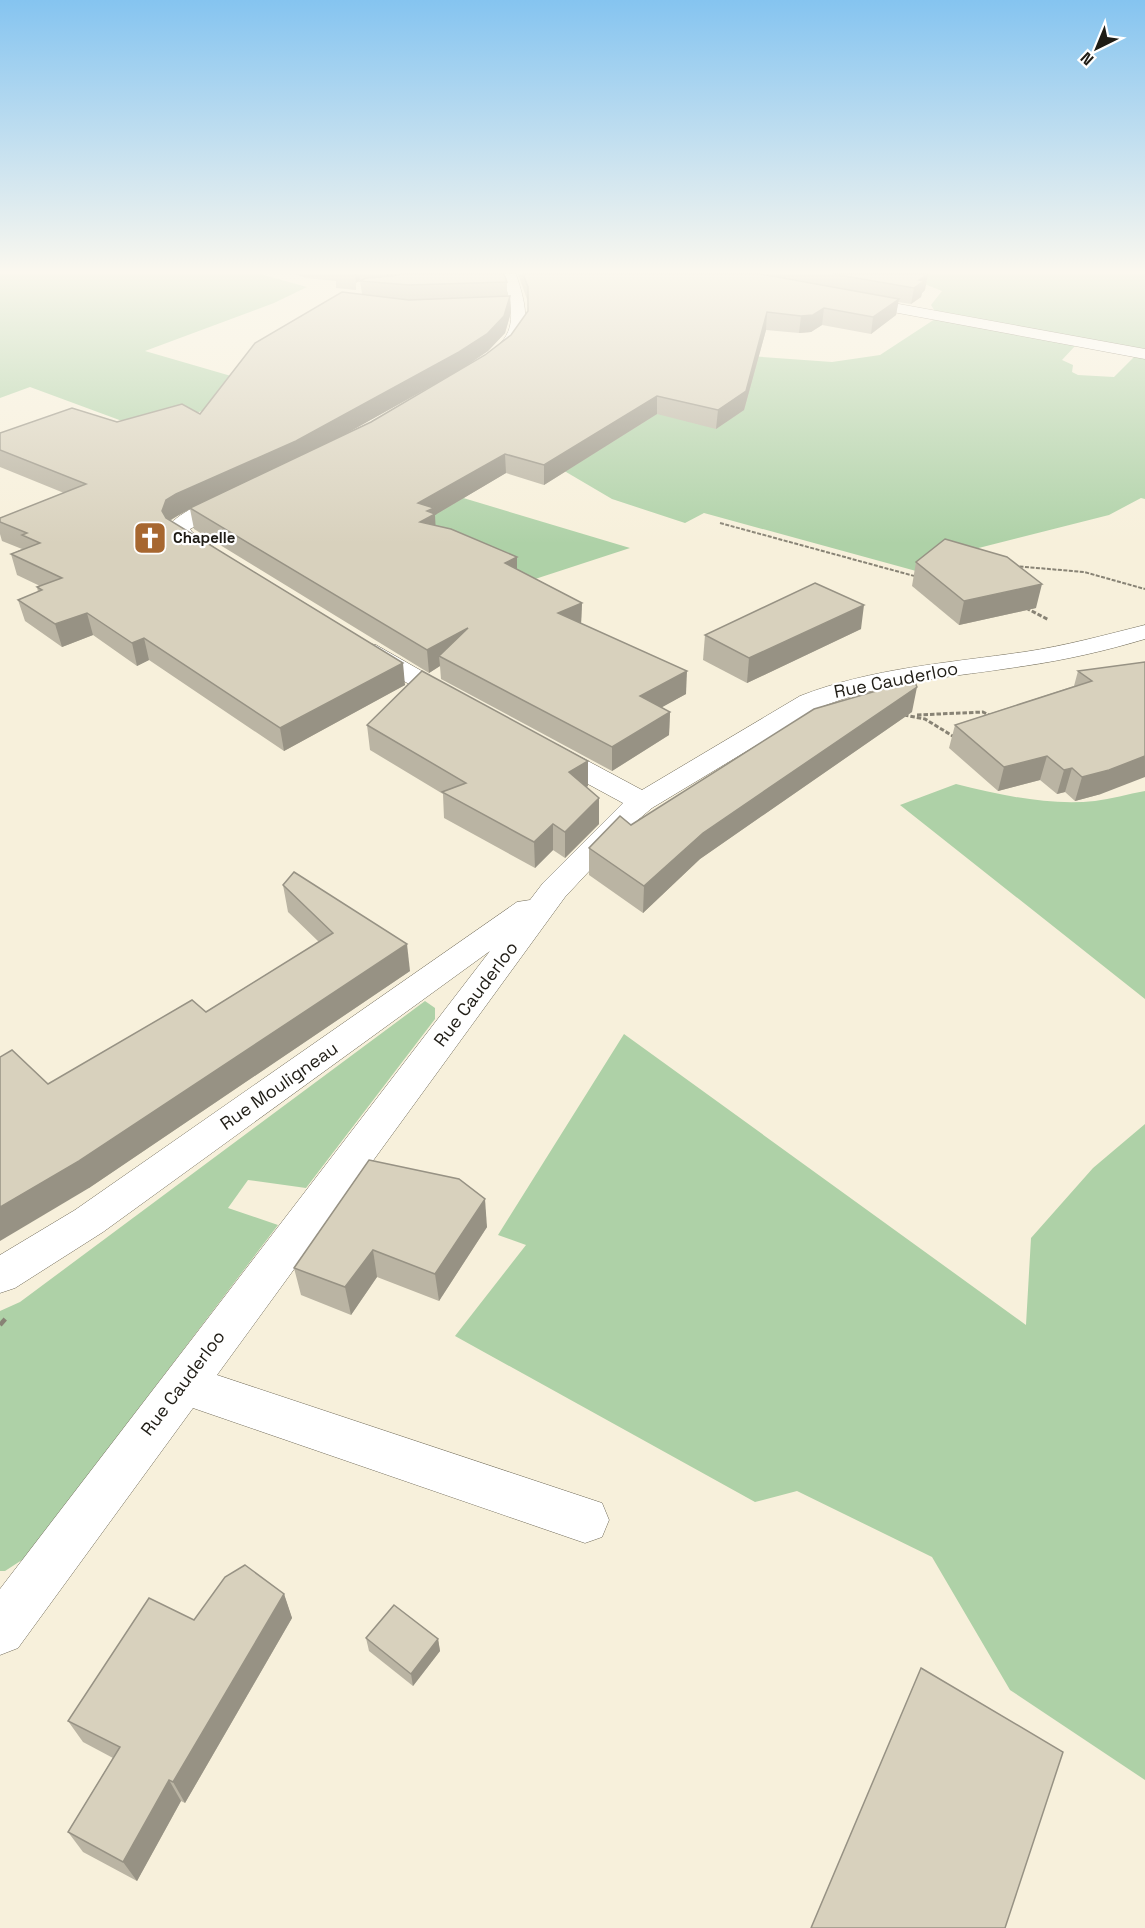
<svg xmlns="http://www.w3.org/2000/svg" width="1145" height="1928" font-family="'Space Grotesk',sans-serif">
<style>
.green{fill:#aed1a7}
.lines{fill:none;stroke-linecap:round;stroke-linejoin:round}
.minor-casing{stroke:#706a58;stroke-width:1}
.path-far2{stroke:#888375;stroke-width:2;stroke-dasharray:4 1.5;stroke-linecap:butt}
.path-far1{stroke:#888375;stroke-width:3;stroke-dasharray:4.5 2;stroke-linecap:butt}
.path{stroke:#888375;stroke-width:4.5;stroke-dasharray:8 4;stroke-linecap:butt}
.minor{fill:#fff;fill-rule:evenodd}
.wall{fill:#bab4a3;fill-rule:evenodd}
.shaded-wall{fill:#979284}
.building{fill:#d8d1bd;stroke:#979284;stroke-width:1.5}
.labels{text-anchor:middle;stroke-width:4.5;stroke-linejoin:round;paint-order:stroke}
.far-poi-label{font-size:15px;font-weight:bold;fill:#1f1c15;stroke:#fff;text-anchor:start}
.street-label{font-size:18px;fill:#1f1c15;stroke:#fff}
</style>
<rect width="100%" height="100%" fill="#f7f0db"/>
<!-- green -->
<g class="green">
<polygon points="0,274 260,274 307,287 274,303 145,351 279,390 141,428 30,387 0,398"/>
<polygon points="900,274 1145,274 1145,350 938,316 931,305 942,291"/>
<polygon points="935,319 1075,346 1062,360 1073,365 1072,372 1078,375 1114,377 1134,357 1145,359 1145,499 1141,498 1109,515 947,556 927,574 704,513 685,523 612,499 561,469 721,354 832,362 880,355"/>
<polygon points="450,494 630,548 529,581 393,522"/>
<path d="M956,784C1000,795 1049,806 1095,801C1111,799 1128,794 1145,791V999L900,805Z"/>
<polygon points="425,1001 435,1008 435,1019 306,1188 248,1180 228,1208 278,1225 25,1558 5,1571 0,1571 0,1311 20,1302"/>
<polygon points="624,1034 1026,1325 1031,1238 1093,1168 1145,1124 1145,1780 1010,1690 932,1557 797,1491 755,1502 455,1336 526,1245 498,1235"/>
</g>
<g class="lines">
<defs>
<g id="minor">
<path d="M502,274H516C525,302 533,326 511,351C506,357 500,362 492,364L484,359C489,351 498,347 504,339C518,320 508,294 502,274Z"/>
<polygon points="855,296 1145,349 1145,359 850,304 847,301 850,298"/>
<path d="M233,493L240,495L243,499L240,503L190,529L192,532L222,553L219,558C200,562 176,544 168,527C180,510 214,498 233,493Z"/>
<path d="M1145,625V639C1105,651 1065,660 1024,666C954,677 885,681 818,708L652,808L633,824L565,897L217,1375L602,1503L609,1520L602,1537L585,1543L193,1408L18,1648L0,1655V1589L490,951L103,1232L15,1288L0,1293V1255L75,1210L517,902L530,900L543,883L623,803L538,757L534,751L538,745L548,743L558,745L642,790L800,696C872,668 948,663 1024,652C1065,646 1105,635 1145,625Z"/>
<polygon points="367,643 376,645 464,695 468,700 464,705 455,708 446,705 358,655 355,650 358,645"/>
</g>
</defs>
<!-- minor casing -->
<use href="#minor" class="minor-casing"/>
<!-- path-far2 -->
<g class="path-far2">
<polyline points="720,523 918,577"/>
<polyline points="1014,566 1084,572 1145,589"/>
</g>
<!-- path-far1 -->
<g class="path-far1">
<polyline points="1026,608 1049,620"/>
<polyline points="904,715 925,719 956,738"/>
<polyline points="917,715 983,712 991,716"/>
</g>
<!-- path -->
<polyline class="path" points="0,1325 7,1317"/>
<!-- minor -->
<use href="#minor" class="minor"/>
</g>
<!-- wall -->
<g class="wall">
<path d="M295,274H504L507,282V296H510L511,312L505,333L488,351L463,368L485,355L511,335L528,311V302L518,274H926L925,290L922,293L921,297L911,304L898,302L896,315L871,334L822,325L811,332L799,333L766,330L744,410L716,429L657,414L544,485L506,473L435,515V525L517,557V569L582,603L581,623L686,694L661,707L670,712L669,735L612,771L441,679L440,666L429,673L194,529L190,509L180,514L170,521L405,685L284,751L149,660L137,666L93,635L62,647L25,621L18,600L38,592L37,587L40,586L17,575L11,554L22,549L2,541L0,534V518L64,493L0,467V433L200,414L362,294L360,281L362,280H360L356,283V290L336,288V281L306,278ZM448,377L371,422L345,434Z"/>
<polygon points="916,562 1036,608 959,625 912,586"/>
<polygon points="861,629 747,683 703,660 705,635"/>
<polygon points="1145,662 1101,794 1075,801 1065,792 1057,794 1040,780 998,791 949,748 955,725 1074,686 1078,671"/>
<polygon points="912,712 700,859 643,913 589,875 589,848 631,825"/>
<polygon points="367,725 588,761 588,786 586,787 599,798 599,824 565,858 553,850 535,868 444,818 443,794 370,750"/>
<polygon points="283,885 410,971 89,1188 48,1084 206,1012 319,942 288,912"/>
<polygon points="369,1160 487,1227 439,1301 377,1277 351,1315 301,1295 294,1268"/>
<polygon points="284,1594 292,1618 185,1803 181,1801 137,1881 83,1852 68,1832 113,1758 83,1742 68,1721"/>
<polygon points="366,1638 438,1639 440,1651 413,1686 369,1651"/>
</g>
<!-- shaded-wall -->
<g class="shaded-wall">
<polygon points="353,274 359,274 360,280 356,283 355,274"/>
<polygon points="386,274 409,274 387,281"/>
<polygon points="928,274 925,290 922,293 921,297 911,304 914,288 919,280"/>
<polygon points="510,296 511,312 505,333 488,351 460,370 299,460 190,508 190,509 170,520 166,531 162,511 166,500"/>
<polygon points="899,299 896,315 871,334 873,317"/>
<polygon points="824,308 822,325 811,332 799,333 801,316"/>
<polygon points="767,312 766,330 744,410 716,429 718,410"/>
<polygon points="657,396 657,414 544,485 544,465"/>
<polygon points="505,454 506,473 435,515 436,535 422,543 418,503"/>
<polygon points="517,557 517,579 505,563"/>
<polygon points="1042,584 1036,608 959,625 964,601"/>
<polygon points="582,603 581,625 558,613"/>
<polygon points="864,605 861,629 747,683 749,658"/>
<polygon points="87,613 93,635 62,647 55,624"/>
<polygon points="468,628 439,656 440,666 429,673 427,650"/>
<polygon points="144,638 149,660 137,666 132,643"/>
<polygon points="403,663 405,685 284,751 280,728"/>
<polygon points="687,671 686,694 639,720 640,696"/>
<polygon points="917,687 912,712 700,859 643,913 644,886 703,833"/>
<polygon points="670,712 669,735 612,771 612,747"/>
<polygon points="1047,756 1040,780 998,791 1004,767"/>
<polygon points="1145,756 1145,777 1101,794 1075,801 1082,777"/>
<polygon points="588,761 588,786 569,798 569,772"/>
<polygon points="1072,768 1065,792 1057,794 1064,770"/>
<polygon points="599,798 599,824 565,858 565,832"/>
<polygon points="553,824 553,850 535,868 534,842"/>
<polygon points="407,944 410,971 89,1188 0,1241 0,1207"/>
<polygon points="485,1199 487,1227 439,1301 435,1274"/>
<polygon points="373,1250 377,1277 351,1315 345,1287"/>
<polygon points="284,1594 292,1618 185,1803 173,1782"/>
<polygon points="438,1639 440,1651 413,1686 411,1674"/>
<polygon points="169,1780 181,1801 137,1881 123,1862"/>
</g>
<!-- building -->
<g class="building">
<polygon points="400,274 504,274 507,282 409,285 360,281 366,278 393,276"/>
<polygon points="523,274 761,274 899,299 873,317 824,308 813,315 801,316 767,312 746,391 718,410 657,396 544,465 505,454 418,503 434,508 427,511 435,514 420,522 451,529 517,557 505,563 582,603 558,613 687,671 640,696 670,712 612,747 439,656 468,628 427,650 190,508 371,422 485,355 511,335 528,311 528,287"/>
<polygon points="833,274 928,274 919,280 924,281 914,288"/>
<polygon points="342,292 409,300 510,296 504,316 487,334 459,352 296,441 176,494 166,500 162,511 166,518 403,663 280,728 144,638 132,643 87,613 55,624 18,600 42,590 37,587 62,578 11,554 40,543 22,535 27,533 0,522 0,518 86,484 0,450 0,433 72,408 117,422 182,404 200,414 255,343"/>
<polygon points="945,539 1007,557 1042,584 964,601 916,562"/>
<polygon points="815,583 864,605 749,658 705,635"/>
<polygon points="1145,662 1145,756 1109,770 1082,777 1072,768 1064,770 1047,756 1004,767 955,725 1092,681 1078,671"/>
<polygon points="422,671 588,761 569,772 599,798 565,832 553,824 534,842 442,792 466,783 367,725"/>
<polygon points="914,680 917,687 703,833 644,886 589,848 620,816 631,825 814,709"/>
<polygon points="294,872 407,944 79,1161 0,1207 0,1057 12,1050 48,1084 192,1000 206,1012 333,933 283,885"/>
<polygon points="369,1160 459,1179 485,1199 435,1274 373,1250 345,1287 294,1268"/>
<polygon points="245,1565 284,1594 173,1782 169,1780 123,1862 68,1832 120,1747 68,1721 149,1598 194,1620 225,1577"/>
<polygon points="394,1605 438,1639 411,1674 366,1638"/>
<polygon points="921,1668 1063,1752 1005,1928 811,1928"/>
</g>
<!-- sky -->
<linearGradient id="sky" x2="0" y2="1"><stop stop-color="#85c4f0"/><stop offset="0.5" stop-color="#fbf8ef"/><stop offset="1" stop-color="#fbf8ef" stop-opacity="0"/></linearGradient>
<rect width="1145" height="544" fill="url(#sky)"/>
<!-- icons -->
<defs>
<symbol id="church-square" viewBox="-11 -11 22 22"><rect x="-9" y="-9" width="18" height="18" rx="4" fill="#a76730" stroke="#fff"/><path d="M-1.2-6h2.4v3.5h3.3v2.4h-3.3V6h-2.4V-.1h-3.3v-2.4h3.3Z" fill="#fff"/></symbol>
</defs>
<g fill-rule="evenodd">
<use href="#church-square" x="131" y="519" width="38" height="38"/>
</g>
<g class="labels">
<!-- far-poi labels -->
<g class="far-poi-label">
<text x="173" y="543">Chapelle</text>
</g>
<!-- street labels -->
<g class="street-label">
<text transform="translate(896 680) rotate(-11)" y="6">Rue Cauderloo</text>
<text transform="translate(476 994) rotate(-53)" y="6">Rue Cauderloo</text>
<text transform="translate(279 1086) rotate(-35)" y="6">Rue Mouligneau</text>
<text transform="translate(183 1383) rotate(-53)" y="6">Rue Cauderloo</text>
</g>
</g>
<!-- north arrow -->
<g transform="translate(1097 48) rotate(223)" stroke="#ffffff" stroke-width="4.5" paint-order="stroke">
<path d="M0-4.5L10 22L0 15L-10 22Z" fill="#1f1c15"/>
<text y="-9" font-size="16" font-weight="bold" text-anchor="middle" fill="#1f1c15">N</text>
</g>
</svg>
